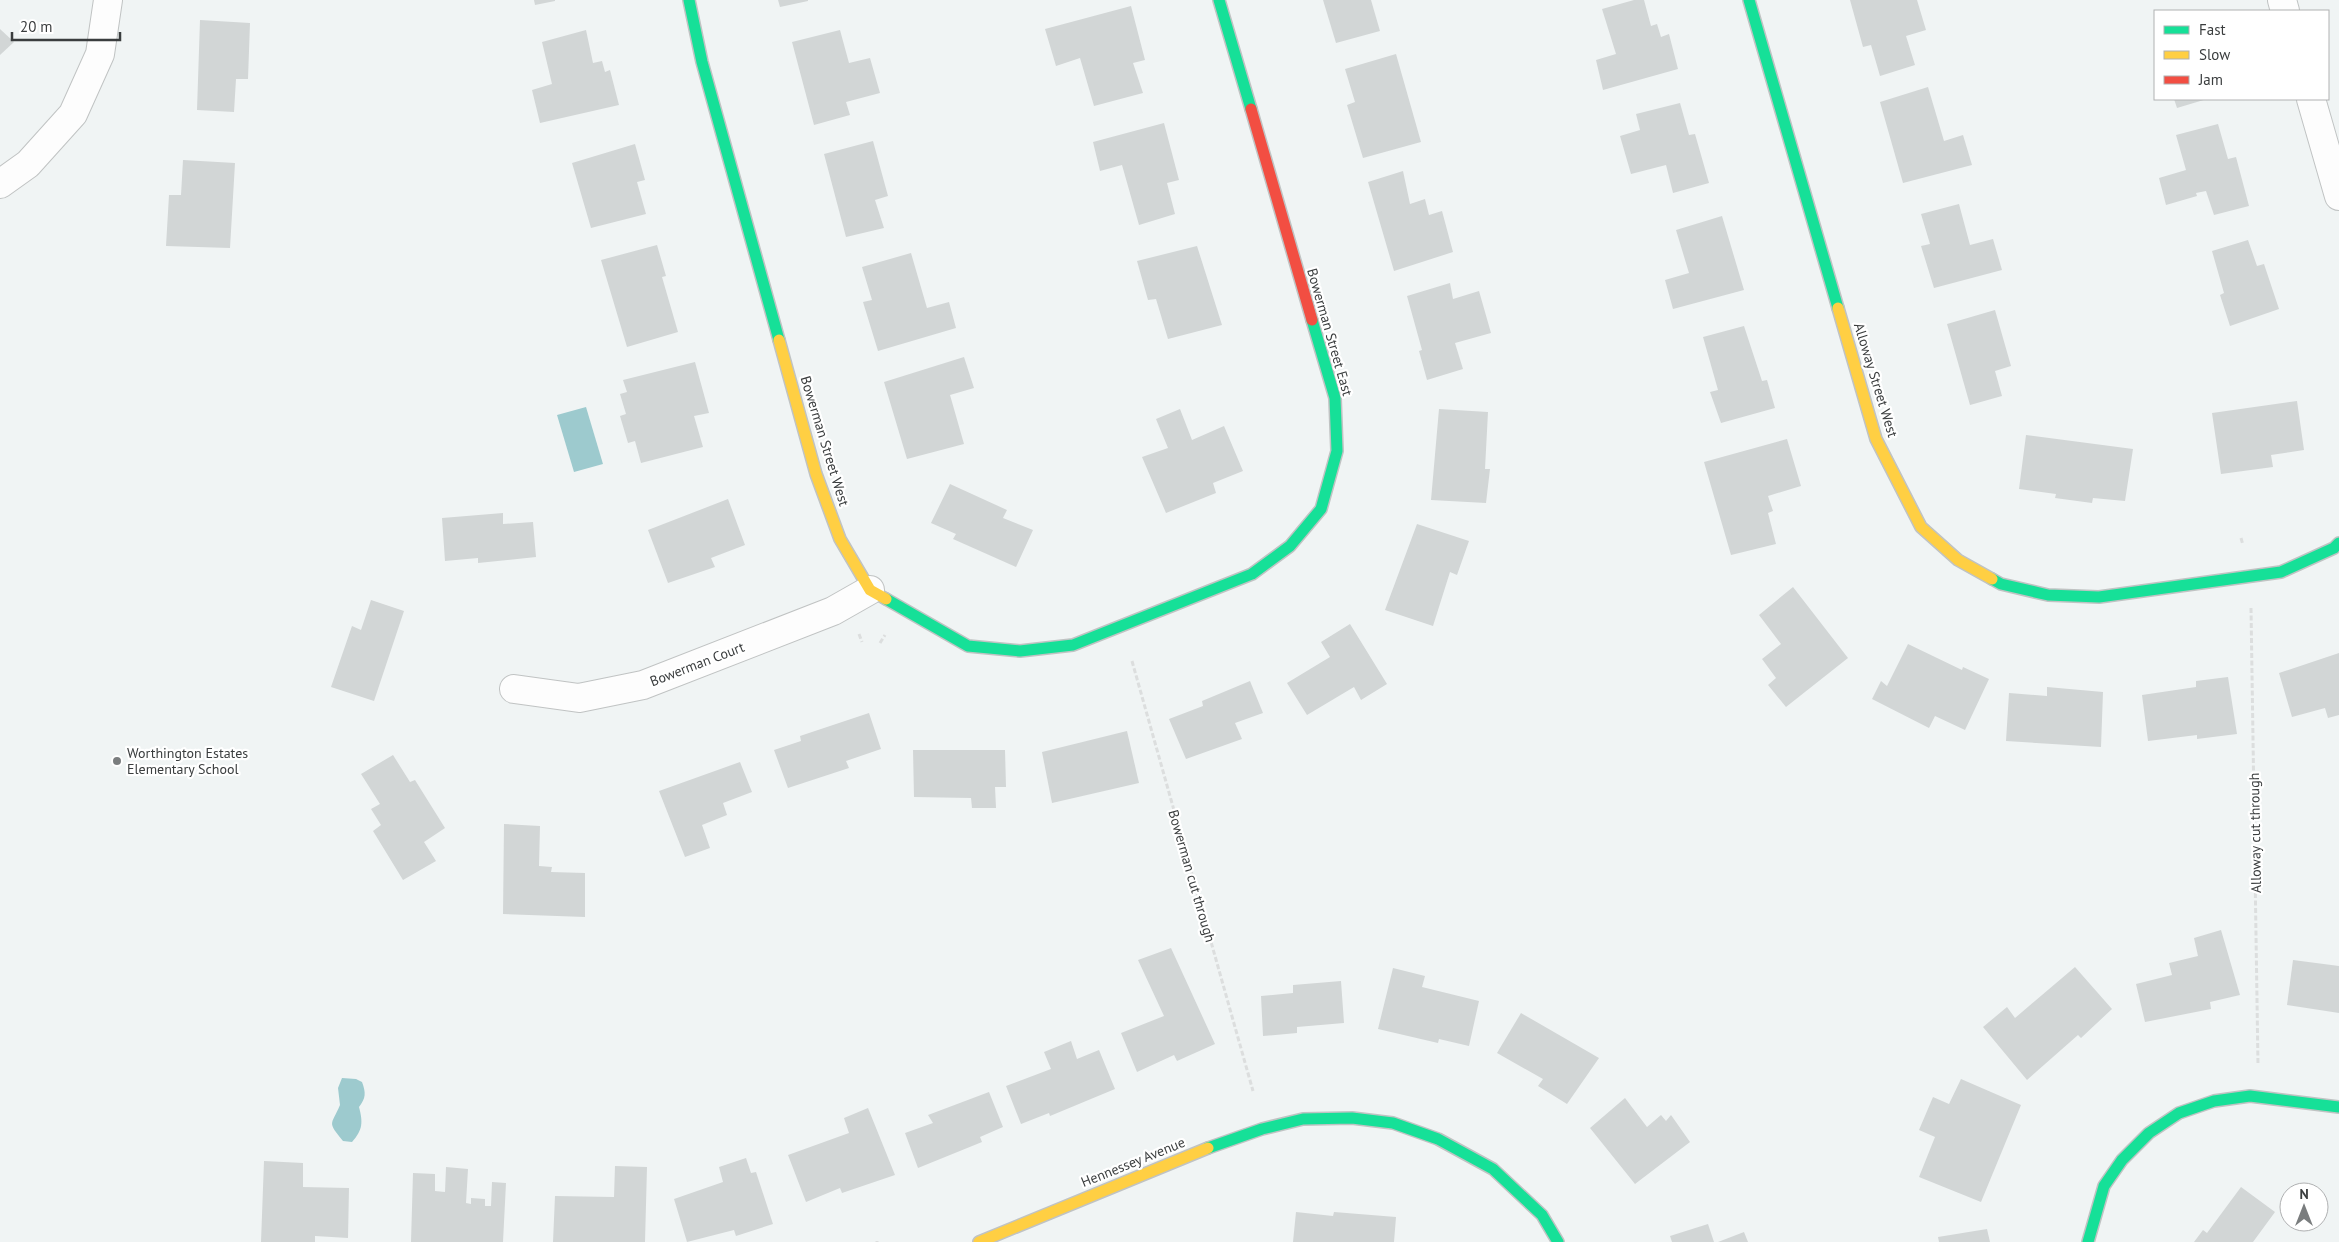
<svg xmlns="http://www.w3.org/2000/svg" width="2339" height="1242" font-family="'PT Sans',sans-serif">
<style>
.water{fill:#9dcace}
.building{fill:#d2d6d6}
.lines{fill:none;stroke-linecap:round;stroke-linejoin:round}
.street-casing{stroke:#c0c3c3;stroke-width:30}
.fast-casing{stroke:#c0c3c3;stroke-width:14}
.slow-casing{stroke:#c0c3c3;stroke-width:14}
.jam-casing{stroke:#c0c3c3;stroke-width:14}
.path{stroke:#dcdede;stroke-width:3;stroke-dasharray:5 2.5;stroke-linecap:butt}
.street{stroke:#fdfdfd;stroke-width:28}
.fast{stroke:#16e098;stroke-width:11}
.slow{stroke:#ffcf43;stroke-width:11}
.jam{stroke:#f24e42;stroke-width:11}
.poi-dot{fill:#7a7d7e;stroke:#fff;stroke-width:2}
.labels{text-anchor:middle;stroke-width:4.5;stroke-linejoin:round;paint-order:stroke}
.street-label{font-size:14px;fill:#3a3d3e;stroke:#fff}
.poi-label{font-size:14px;fill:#3a3d3e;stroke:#fff;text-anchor:start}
</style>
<rect width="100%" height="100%" fill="#f0f4f4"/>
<!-- water -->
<g class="water">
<polygon points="586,407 603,464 574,472 557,415"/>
<path d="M342,1078L356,1079L362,1082C366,1093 366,1098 359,1107C363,1122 363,1130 352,1142L343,1141C327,1121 331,1126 340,1105L338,1088Z"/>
</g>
<!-- building -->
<g class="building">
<polygon points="534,0 555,0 555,1 535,5"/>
<polygon points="778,0 808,0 808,1 780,7"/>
<polygon points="1323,0 1371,0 1380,31 1336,43"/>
<polygon points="1634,0 1644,0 1651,26 1657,24 1661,37 1669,34 1678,69 1603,90 1596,60 1616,54 1602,9"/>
<polygon points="1850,0 1917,0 1926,30 1906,36 1915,65 1880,76 1871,45 1863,47"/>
<polygon points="1131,6 1145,60 1133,63 1143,93 1094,106 1080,58 1056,66 1045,29"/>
<polygon points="200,20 250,23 248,79 236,79 234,112 197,110"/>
<polygon points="0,29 14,42 0,55"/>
<polygon points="586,30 593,63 602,61 605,72 610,70 619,105 540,123 532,90 552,84 542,42"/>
<polygon points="840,30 849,63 870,58 880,93 846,102 850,115 814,125 792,42"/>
<polygon points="1396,54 1421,142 1363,158 1347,105 1355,102 1345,69"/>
<polygon points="1928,87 1944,141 1963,135 1972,165 1903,183 1880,102"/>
<polygon points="2174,99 2207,99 2177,108"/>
<polygon points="1680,103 1689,135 1695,134 1709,183 1673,193 1666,165 1631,174 1620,136 1640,130 1636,114"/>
<polygon points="1164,123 1179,180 1167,183 1175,214 1139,225 1122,165 1100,171 1093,142"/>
<polygon points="2218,124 2228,159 2236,157 2249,206 2214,215 2206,191 2196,193 2197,196 2166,205 2159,178 2186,170 2176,135"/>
<polygon points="873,141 888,196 875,200 884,228 846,237 824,154"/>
<polygon points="635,144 645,180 637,182 646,214 591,228 572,163"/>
<polygon points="183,160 235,163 230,248 166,246 169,195 181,195"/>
<polygon points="1403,171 1410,204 1425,199 1429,215 1442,211 1453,252 1394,271 1368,182"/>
<polygon points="1959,204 1970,245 1993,239 2002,270 1934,288 1921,246 1930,244 1921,214"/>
<polygon points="1722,216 1744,290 1673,309 1665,280 1689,273 1676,230"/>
<polygon points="2248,240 2257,266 2264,264 2279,309 2230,326 2220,295 2224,293 2212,251"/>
<polygon points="657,245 666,276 662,277 678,332 627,347 601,260"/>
<polygon points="1197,246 1222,325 1168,339 1156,299 1148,300 1137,261"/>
<polygon points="911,253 927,308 949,302 956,328 878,351 863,302 872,300 862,267"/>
<polygon points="1450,283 1453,299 1479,291 1491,333 1455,343 1463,369 1427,380 1419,351 1422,350 1407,296"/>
<polygon points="1995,310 2011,366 1995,371 2002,396 1970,405 1947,324"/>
<polygon points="1744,326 1762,381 1767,380 1775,408 1721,423 1710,392 1718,390 1703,337"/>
<polygon points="964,357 974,388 950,395 964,444 907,459 884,382"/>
<polygon points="695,362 709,413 694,416 703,447 641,463 635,441 628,443 620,416 626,414 620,394 627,392 623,380"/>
<polygon points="2297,401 2304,450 2271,455 2273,467 2221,474 2212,413"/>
<polygon points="1180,409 1192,440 1224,426 1243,471 1213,483 1216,493 1166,513 1142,457 1168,448 1156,419"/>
<polygon points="1439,409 1488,412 1485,469 1490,469 1486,503 1431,500"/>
<polygon points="2026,435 2133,449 2125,501 2093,498 2092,503 2055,498 2056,494 2019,489"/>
<polygon points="1787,439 1801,486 1768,496 1773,511 1768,513 1776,544 1731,555 1704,462"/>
<polygon points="950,484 1007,510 1003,518 1033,530 1016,567 953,539 956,534 931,523"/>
<polygon points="728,499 745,545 711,558 715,567 668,583 648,530"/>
<polygon points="503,513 503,524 533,522 536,557 478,563 478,558 445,561 442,518"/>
<polygon points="1417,524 1469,541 1457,575 1450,572 1433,626 1385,610"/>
<polygon points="1793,587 1848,658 1786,707 1768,685 1776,678 1762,659 1781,644 1759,615"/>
<polygon points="371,600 404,611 374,701 331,687 352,626 361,630"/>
<polygon points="1350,624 1387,684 1361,700 1354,687 1307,715 1287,683 1330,657 1321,642"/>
<polygon points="1908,644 1962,670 1963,667 1989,679 1965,730 1935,716 1929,728 1872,699 1881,681 1887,686"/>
<polygon points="2339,653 2339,715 2328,718 2325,708 2292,717 2279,673"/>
<polygon points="2228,677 2237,734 2197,739 2197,735 2148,741 2142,695 2196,687 2196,681"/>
<polygon points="1250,681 1263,713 1235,723 1242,739 1186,759 1169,719 1203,706 1202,701"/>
<polygon points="2047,687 2103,692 2101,747 2006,741 2009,693 2047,696"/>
<polygon points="869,713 881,749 846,761 849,768 788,788 774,750 801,741 800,736"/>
<polygon points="1127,731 1139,783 1052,803 1042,752"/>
<polygon points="913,750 1005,750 1006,787 995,787 996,808 972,808 971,798 914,797"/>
<polygon points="393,755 410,782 415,780 445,828 424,842 436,861 403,880 373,831 381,825 371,809 380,804 361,774"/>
<polygon points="740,762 752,792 723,803 727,815 702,825 710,848 685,857 659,791"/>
<polygon points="504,824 540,826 539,866 552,867 551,872 585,873 585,917 503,914"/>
<polygon points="2221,930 2240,995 2210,1002 2211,1009 2145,1022 2136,984 2172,975 2169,963 2198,956 2194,938"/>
<polygon points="1171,948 1215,1044 1177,1061 1174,1055 1137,1072 1121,1033 1164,1016 1138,960"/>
<polygon points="2293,960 2339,966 2339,1013 2287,1005"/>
<polygon points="2075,967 2112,1009 2081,1038 2078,1035 2027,1080 1983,1027 2007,1007 2015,1018"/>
<polygon points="1393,968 1425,976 1422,987 1479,1001 1469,1046 1439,1039 1438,1043 1378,1029"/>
<polygon points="1341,981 1344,1023 1297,1027 1297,1033 1263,1036 1261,996 1293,993 1293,985"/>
<polygon points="1521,1013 1599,1058 1567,1104 1538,1086 1543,1079 1497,1053"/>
<polygon points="1071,1041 1077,1059 1099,1050 1115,1089 1050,1116 1049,1113 1021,1124 1006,1086 1051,1069 1044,1052"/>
<polygon points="1961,1079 2021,1105 1981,1202 1919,1177 1935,1137 1919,1130 1933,1097 1949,1104"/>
<polygon points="989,1092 1003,1127 980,1137 982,1142 918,1168 905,1133 933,1123 928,1115"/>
<polygon points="1625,1098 1647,1127 1661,1115 1666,1121 1671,1115 1690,1142 1635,1184 1590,1128"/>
<polygon points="868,1108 895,1175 842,1193 840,1188 806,1202 788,1155 849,1133 844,1118"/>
<polygon points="746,1158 751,1173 756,1172 773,1224 736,1236 734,1230 687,1242 674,1199 723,1182 719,1167"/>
<polygon points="264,1161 303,1163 303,1187 349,1188 348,1238 315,1236 315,1242 261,1242"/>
<polygon points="615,1166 647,1167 645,1242 553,1242 555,1196 614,1197"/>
<polygon points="446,1167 468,1169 466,1203 471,1204 471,1198 485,1199 485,1206 491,1206 492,1182 506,1183 503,1242 411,1242 413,1173 435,1174 435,1191 445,1192"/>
<polygon points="2241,1187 2275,1212 2253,1242 2194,1242 2203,1230 2207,1233"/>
<polygon points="1296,1212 1333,1216 1334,1212 1396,1217 1394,1242 1293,1242"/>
<polygon points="1708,1224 1714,1242 1672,1242 1670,1236"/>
<polygon points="1987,1229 1990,1242 1939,1242 1938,1237"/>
<polygon points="1744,1232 1748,1242 1718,1242"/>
</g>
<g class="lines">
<defs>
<g id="street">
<polyline points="2282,0 2285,11"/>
<polyline points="2311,99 2339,196"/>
<polyline points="0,184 28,164 73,114 100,54 108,0"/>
<polyline points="514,689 579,698 643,685 833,611 870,590"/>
</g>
<g id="fast">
<polyline points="689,0 702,62 779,340"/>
<polyline points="1219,0 1251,109"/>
<polyline points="1749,0 1838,308"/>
<polyline points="1992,579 2001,584 2048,595 2099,597 2281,572 2334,548 2339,543"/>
<polyline points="886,599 968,646 1020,651 1073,645 1252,574 1290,546 1321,509 1337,451 1335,398 1312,320"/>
<polyline points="1208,1148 1262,1129 1303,1119 1352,1118 1393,1123 1438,1139 1493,1169 1542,1215 1558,1242"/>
<polyline points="2088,1242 2104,1186 2122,1160 2149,1133 2179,1113 2214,1101 2250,1096 2339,1107"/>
</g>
<g id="slow">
<polyline points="1838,308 1876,439 1921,527 1958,560 1992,579"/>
<polyline points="779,340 816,474 840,539 870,590 886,599"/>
<polyline points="979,1242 1208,1148"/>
</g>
<polyline id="jam" points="1251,109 1312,320"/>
</defs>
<!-- street casing -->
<use href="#street" class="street-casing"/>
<!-- fast casing -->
<use href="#fast" class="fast-casing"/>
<!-- slow casing -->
<use href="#slow" class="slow-casing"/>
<!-- jam casing -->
<use href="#jam" class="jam-casing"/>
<!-- path -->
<g class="path">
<polyline points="2241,538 2243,545"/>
<polyline points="2251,608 2258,1065"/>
<polyline points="859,634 862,642"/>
<polyline points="880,643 885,635"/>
<polyline points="1132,661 1253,1091"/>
<polyline points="877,1241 877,1242"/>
</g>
<!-- street -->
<use href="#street" class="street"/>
<!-- fast -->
<use href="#fast" class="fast"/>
<!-- slow -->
<use href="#slow" class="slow"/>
<!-- jam -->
<use href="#jam" class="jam"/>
</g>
<!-- markers -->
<circle class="poi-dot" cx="117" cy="761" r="5"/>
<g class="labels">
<!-- street labels -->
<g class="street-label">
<text transform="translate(1330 332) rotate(74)" y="5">Bowerman Street East</text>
<text transform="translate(1876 380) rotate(73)" y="5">Alloway Street West</text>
<text transform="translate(825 441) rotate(73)" y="5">Bowerman Street West</text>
<text transform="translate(697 664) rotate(-21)" y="5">Bowerman Court</text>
<text transform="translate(2255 833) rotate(-91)" y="5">Alloway cut through</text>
<text transform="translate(1192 876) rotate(74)" y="5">Bowerman cut through</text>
<text transform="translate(1133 1162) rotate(-22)" y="5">Hennessey Avenue</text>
</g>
<!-- poi labels -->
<g class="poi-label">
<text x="127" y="758">Worthington Estates<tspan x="127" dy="16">Elementary School</tspan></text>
</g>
</g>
<!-- legend -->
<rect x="2154" y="10" width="175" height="90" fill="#ffffff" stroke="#b0b1b2"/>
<rect x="2164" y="26" width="25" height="8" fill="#16e098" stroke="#b0b1b2"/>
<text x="2199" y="35" font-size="15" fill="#3a3d3e">Fast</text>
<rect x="2164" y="51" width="25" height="8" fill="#ffcf43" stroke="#b0b1b2"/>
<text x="2199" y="60" font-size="15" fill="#3a3d3e">Slow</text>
<rect x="2164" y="76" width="25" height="8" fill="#f24e42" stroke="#b0b1b2"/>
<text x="2199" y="85" font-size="15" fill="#3a3d3e">Jam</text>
<!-- north arrow -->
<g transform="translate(2304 1207)"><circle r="24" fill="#ffffff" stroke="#b0b1b2"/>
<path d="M0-4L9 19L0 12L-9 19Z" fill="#7a7d7e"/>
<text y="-8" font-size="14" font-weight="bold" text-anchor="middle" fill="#3a3d3e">N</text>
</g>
<!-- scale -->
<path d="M12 32v8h108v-8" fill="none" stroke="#3a3d3e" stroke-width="2.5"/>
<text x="20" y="32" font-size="15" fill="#3a3d3e" stroke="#ffffff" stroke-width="4" paint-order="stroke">20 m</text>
</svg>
